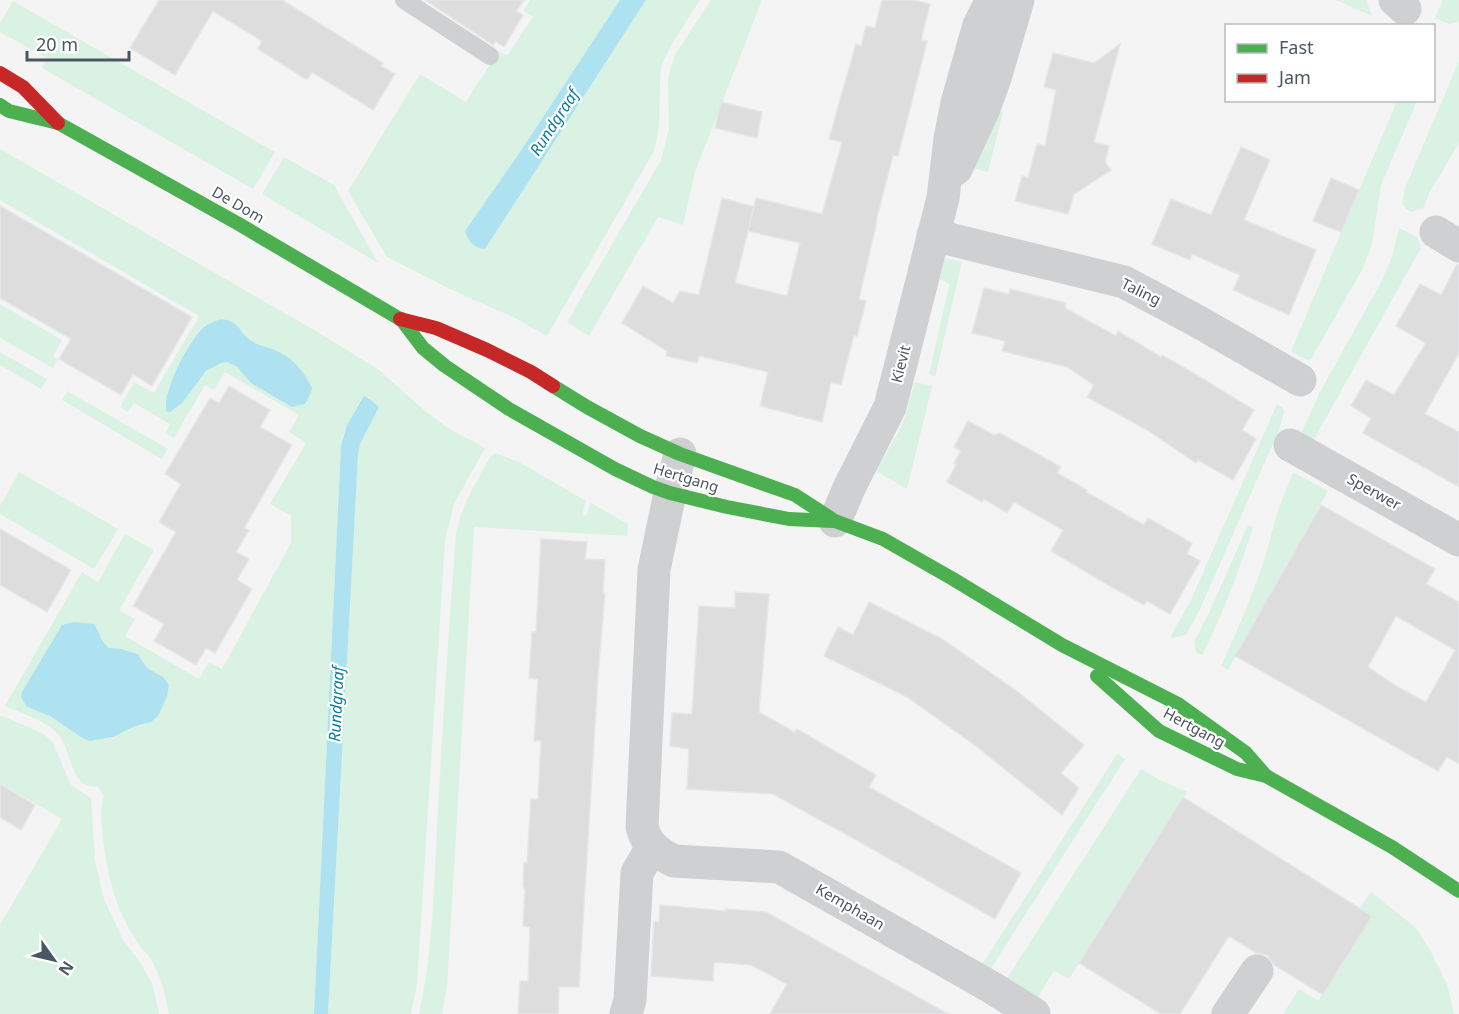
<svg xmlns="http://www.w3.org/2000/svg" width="1459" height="1014" font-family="'Noto Sans',sans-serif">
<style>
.green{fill:#d9f2e3;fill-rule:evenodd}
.water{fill:#aee2f0}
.building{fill:#ddddde;stroke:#e5e6e7;stroke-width:1.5;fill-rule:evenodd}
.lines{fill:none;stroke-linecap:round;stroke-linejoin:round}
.lane{stroke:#ced0d2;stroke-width:18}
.street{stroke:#ced0d2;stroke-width:33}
.fast{stroke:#4caf50;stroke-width:14}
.jam{stroke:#c62828;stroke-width:14}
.labels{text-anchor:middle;stroke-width:4.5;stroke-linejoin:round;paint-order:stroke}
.street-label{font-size:15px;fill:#4a5661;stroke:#fff}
.water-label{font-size:16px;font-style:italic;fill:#0c7c9b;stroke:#fff}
</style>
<rect width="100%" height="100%" fill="#f4f4f4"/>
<!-- green -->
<g class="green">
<path d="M530,0H620L522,149L465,231C468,240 474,248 485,249L646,0H700C688,19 670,44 662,65C660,72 660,80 660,88C659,110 661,132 653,153L547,336L515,318L450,289L387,257L348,191L420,74L466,102L498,51L507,56L533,17L523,11Z"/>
<polygon points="711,0 762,0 695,172 683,225 658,217 589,336 567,322 661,160 669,130 668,81 671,66 676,53"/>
<polygon points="1336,0 1366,0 1372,16"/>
<polygon points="1443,0 1459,0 1459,22 1449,24 1435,18"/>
<polygon points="13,1 275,152 253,189 42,68 47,58 0,32 0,23"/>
<polygon points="1459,61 1459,143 1430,192 1423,208 1411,212 1406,209 1402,203 1405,188"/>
<polygon points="1397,101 1417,101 1381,185 1372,244 1363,268 1311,359 1307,360 1291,351"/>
<polygon points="995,110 1003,112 988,172 970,167"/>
<path d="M0,149L326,337L379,370L424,410L448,428L485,448L454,504L445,540L417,984L411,1014H328L358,456L360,444L379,407L371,400L365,396L362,397L347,425L341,446L314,1014H169C166,995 161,978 152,961C147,953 140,947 135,939C115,907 107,874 103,838C102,824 99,809 104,796L98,787C93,787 88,786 84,784C69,774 70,744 55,731C43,720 20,713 5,706L82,572L98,582L125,534L154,550L119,610L135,619L125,636L199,679L209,662L222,669L291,543V516L270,504L306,443L289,432L299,415L225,372L214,390L205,385L174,438L165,433L170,424L134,403L128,412L120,407L134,382L154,393L199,316L0,200ZM221,319C240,321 238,332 251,341C256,344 263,345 269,348C287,354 298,364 308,381L251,383C247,378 243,372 238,368C215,348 195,387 183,402L167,393C175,372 187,342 204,327C209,322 215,321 221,319ZM102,637L105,645L109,649H121L138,654L147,668L156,673L167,696L158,716L142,726L133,727L113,737L90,741L82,738L50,716L27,707Z"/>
<polygon points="284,157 334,185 378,263 262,194"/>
<polygon points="1399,228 1417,237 1421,248 1312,443 1298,440 1320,392 1380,284 1392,257"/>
<polygon points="945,258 962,262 935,377 929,374 949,286 949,284 940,279"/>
<polygon points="0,304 62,340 53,356 58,359 53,368 0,338"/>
<polygon points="0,352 47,379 41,389 0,365"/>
<polygon points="915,382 932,386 907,489 876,471 899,431 905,417"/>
<polygon points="67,391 168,449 162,459 62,400"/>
<polygon points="1277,404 1283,408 1284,411 1279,430 1200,609 1186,635 1172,638 1170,637 1191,600"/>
<path d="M496,453L519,462L586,501L582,515L586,516L591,503L628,524L627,536L474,527L447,987L442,1014H419C434,948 434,879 438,811C443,718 449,626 456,534C462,504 476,482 491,456Z"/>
<polygon points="19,472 118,529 94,569 0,514 0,506"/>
<polygon points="1293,472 1328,491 1228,670 1221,666 1245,612 1262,567 1278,511"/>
<path d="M1248,525L1253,527C1239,571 1223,614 1202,655L1196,652L1194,642L1209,613Z"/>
<polygon points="0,715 44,734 53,743 71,785 91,798 95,861 104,899 123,940 139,961 152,983 159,1014 0,1014 0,925 62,819 0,783"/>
<polygon points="1117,754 1125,759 990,970 980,968"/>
<polygon points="1141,769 1160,780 1187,792 1069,979 1054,971 1036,1000 1006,980"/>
<polygon points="1371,892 1415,927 1430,950 1447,984 1454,1014 1283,1014 1299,989 1317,1000 1319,1000 1345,955 1372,915 1360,908"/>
</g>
<!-- water -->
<g class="water">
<path d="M620,0H646L485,249C475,249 467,240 465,231L522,149Z"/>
<path d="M221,319C240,321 238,331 250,340C257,345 265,346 272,349C292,356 303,370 312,388L310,395L305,404L292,407L251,383L237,367L227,362L221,363L206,371L183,402L170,412H167C160,395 190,338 204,327C209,323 215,321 221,319Z"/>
<polygon points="364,396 371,400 379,407 360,444 358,456 328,1014 314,1014 341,446 347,425 363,397"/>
<path d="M74,622L94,624C99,632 102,643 109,648L121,649L138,654L147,668L163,677L169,685L167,696L162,708L158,716L151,722L133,727L113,737L90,741L82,738L50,716L27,707L21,697L22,692L62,625Z"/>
</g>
<!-- building -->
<g class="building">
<polygon points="159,0 282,0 383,63 381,66 395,74 373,110 312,72 307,80 258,49 262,41 213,11 175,75 130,48"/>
<polygon points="425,0 524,0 516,11 523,15 504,47 495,41 493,45"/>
<polygon points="882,0 914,0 930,4 921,40 927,41 898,156 893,155 876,221 877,221 859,299 866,301 857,336 854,335 841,385 831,382 822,422 760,406 768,372 699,356 697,363 666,356 667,351 622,323 643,286 673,303 680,291 699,295 722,198 754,207 735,283 787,296 800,243 748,231 756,198 822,214 842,142 829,139 856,44 861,46 866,26 875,28"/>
<polygon points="1120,44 1094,142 1109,146 1105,162 1111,170 1074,194 1068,214 1015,201 1022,176 1028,178 1037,144 1045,146 1056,90 1044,87 1053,53 1094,63"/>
<polygon points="721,102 762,112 757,138 715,128"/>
<polygon points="1241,147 1270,160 1244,220 1316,250 1289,315 1233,290 1240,275 1192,254 1190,260 1152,244 1171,199 1211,215"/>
<polygon points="1331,178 1359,190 1341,232 1313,221"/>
<polygon points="0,206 192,317 152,386 133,374 121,395 59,359 71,339 0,298"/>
<polygon points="1457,264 1459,265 1459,353 1425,414 1459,432 1459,487 1363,433 1371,418 1351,406 1366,380 1394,395 1426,343 1396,326 1420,284 1441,295"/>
<polygon points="984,288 1009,294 1010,289 1066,303 1065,308 1116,336 1118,331 1161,357 1162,355 1190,371 1254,410 1242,430 1256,439 1233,480 1198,460 1196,463 1147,430 1087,397 1094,385 1067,367 1002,351 1005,341 972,333"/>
<polygon points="229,386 270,410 260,427 292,445 244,528 249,530 236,552 249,559 237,580 252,589 215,653 206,648 196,665 154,641 164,624 133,606 176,532 159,522 181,484 165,474 210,398 219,403"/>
<polygon points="968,421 994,435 1000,433 1061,467 1057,473 1087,490 1086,492 1144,525 1148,518 1192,543 1187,554 1200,561 1170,614 1147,601 1144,605 1110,586 1051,551 1063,530 1014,502 1007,513 984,499 982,502 947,482 956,465 954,463 961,451 954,447"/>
<path d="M1321,505L1435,569L1426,584L1459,602V764L1447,757L1438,771L1235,656ZM1396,616L1455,650L1426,702L1396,686L1368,667Z"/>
<polygon points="0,529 71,570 47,612 0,585"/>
<polygon points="541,539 587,542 585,559 605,560 603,593 605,593 598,676 579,987 559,987 558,1014 518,1014 520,981 528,981 530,927 523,926 525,890 523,886 524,862 527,863 531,799 538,799 541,741 534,741 538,679 529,678 532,632 536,632"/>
<polygon points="735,592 769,594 759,712 794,732 797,729 876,775 869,787 1021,873 995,919 867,846 773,794 687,789 689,749 670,746 672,713 692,714 699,606 735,608"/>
<polygon points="869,602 942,639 1018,692 1084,745 1061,773 1079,788 1062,815 976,746 907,697 824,656 838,627 853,635"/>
<polygon points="0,784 35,805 21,830 0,817"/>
<polygon points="1183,797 1372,916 1323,995 1274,965 1267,955 1256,953 1229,936 1180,1014 1161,1014 1079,963"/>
<polygon points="660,905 726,911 726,909 766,912 948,1014 770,1014 787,984 751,965 714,962 713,981 651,976 654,921 659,922"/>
</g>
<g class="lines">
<!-- lane -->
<polyline class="lane" points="404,0 490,56"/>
<!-- street -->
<g class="street">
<polyline points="1395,0 1405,9"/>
<polyline points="956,169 985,106 995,78 1018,0"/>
<polyline points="1436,232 1459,246"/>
<polyline points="933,235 1124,282 1197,321 1300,380"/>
<polyline points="1290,445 1459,540"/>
<path d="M680,454L670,493L654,570L642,827C647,845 657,853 674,861L779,867L991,987L1034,1014"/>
<polyline points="835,521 850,486 890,407 943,198 950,139 957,103 979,25 992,0"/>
<polyline points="626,1014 630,1000 637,873 652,847"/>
<polyline points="1228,1014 1257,971"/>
</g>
<!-- fast -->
<g class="fast">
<polyline points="0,105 9,111 58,123 237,223 400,319"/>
<polyline points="401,319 423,348 445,366 509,409 615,469 653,487 670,493 727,507 789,519 833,521"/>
<polyline points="553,386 587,407 640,436 680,454 795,495 835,521 883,539 953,579 1062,645 1178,704 1246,753 1266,776"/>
<polyline points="1097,676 1159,731 1237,769 1266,776 1392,847 1459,891"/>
</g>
<!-- jam -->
<g class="jam">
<polyline points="0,73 23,87 58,123"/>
<polyline points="400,319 436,328 487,350 531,372 553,386"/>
</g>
</g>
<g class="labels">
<!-- street labels -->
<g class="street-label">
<text transform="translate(238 205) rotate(30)" y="5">De Dom</text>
<text transform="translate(1141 292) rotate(26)" y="5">Taling</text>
<text transform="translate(901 364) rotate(-76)" y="5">Kievit</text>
<text transform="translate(686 478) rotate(17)" y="5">Hertgang</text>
<text transform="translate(1374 492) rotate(29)" y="5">Sperwer</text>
<text transform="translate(1194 728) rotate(28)" y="5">Hertgang</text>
<text transform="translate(850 907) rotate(30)" y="5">Kemphaan</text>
</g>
<!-- water labels -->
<g class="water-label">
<text transform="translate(554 122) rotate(-57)" y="6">Rundgraaf</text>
<text transform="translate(336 704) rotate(-87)" y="6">Rundgraaf</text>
</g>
</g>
<!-- legend -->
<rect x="1225" y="24" width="210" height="78" fill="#ffffff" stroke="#b7bbc0" stroke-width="1.5"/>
<rect x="1237" y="44" width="30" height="9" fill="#4caf50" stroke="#b7bbc0" stroke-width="1.5"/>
<text x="1279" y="54" font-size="18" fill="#4a5661">Fast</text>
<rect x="1237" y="74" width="30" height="9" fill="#c62828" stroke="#b7bbc0" stroke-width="1.5"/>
<text x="1279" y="84" font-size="18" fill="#4a5661">Jam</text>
<!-- north arrow -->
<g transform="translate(54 960) rotate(124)" stroke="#ffffff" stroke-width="4.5" paint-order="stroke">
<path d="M0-4.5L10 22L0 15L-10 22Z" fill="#4a5661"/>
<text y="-9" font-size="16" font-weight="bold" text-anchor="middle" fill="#4a5661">N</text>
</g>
<!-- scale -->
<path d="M27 51v9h102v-9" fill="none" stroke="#4a5661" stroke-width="3"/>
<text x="36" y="51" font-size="18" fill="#4a5661" stroke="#ffffff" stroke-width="4.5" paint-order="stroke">20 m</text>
</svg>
